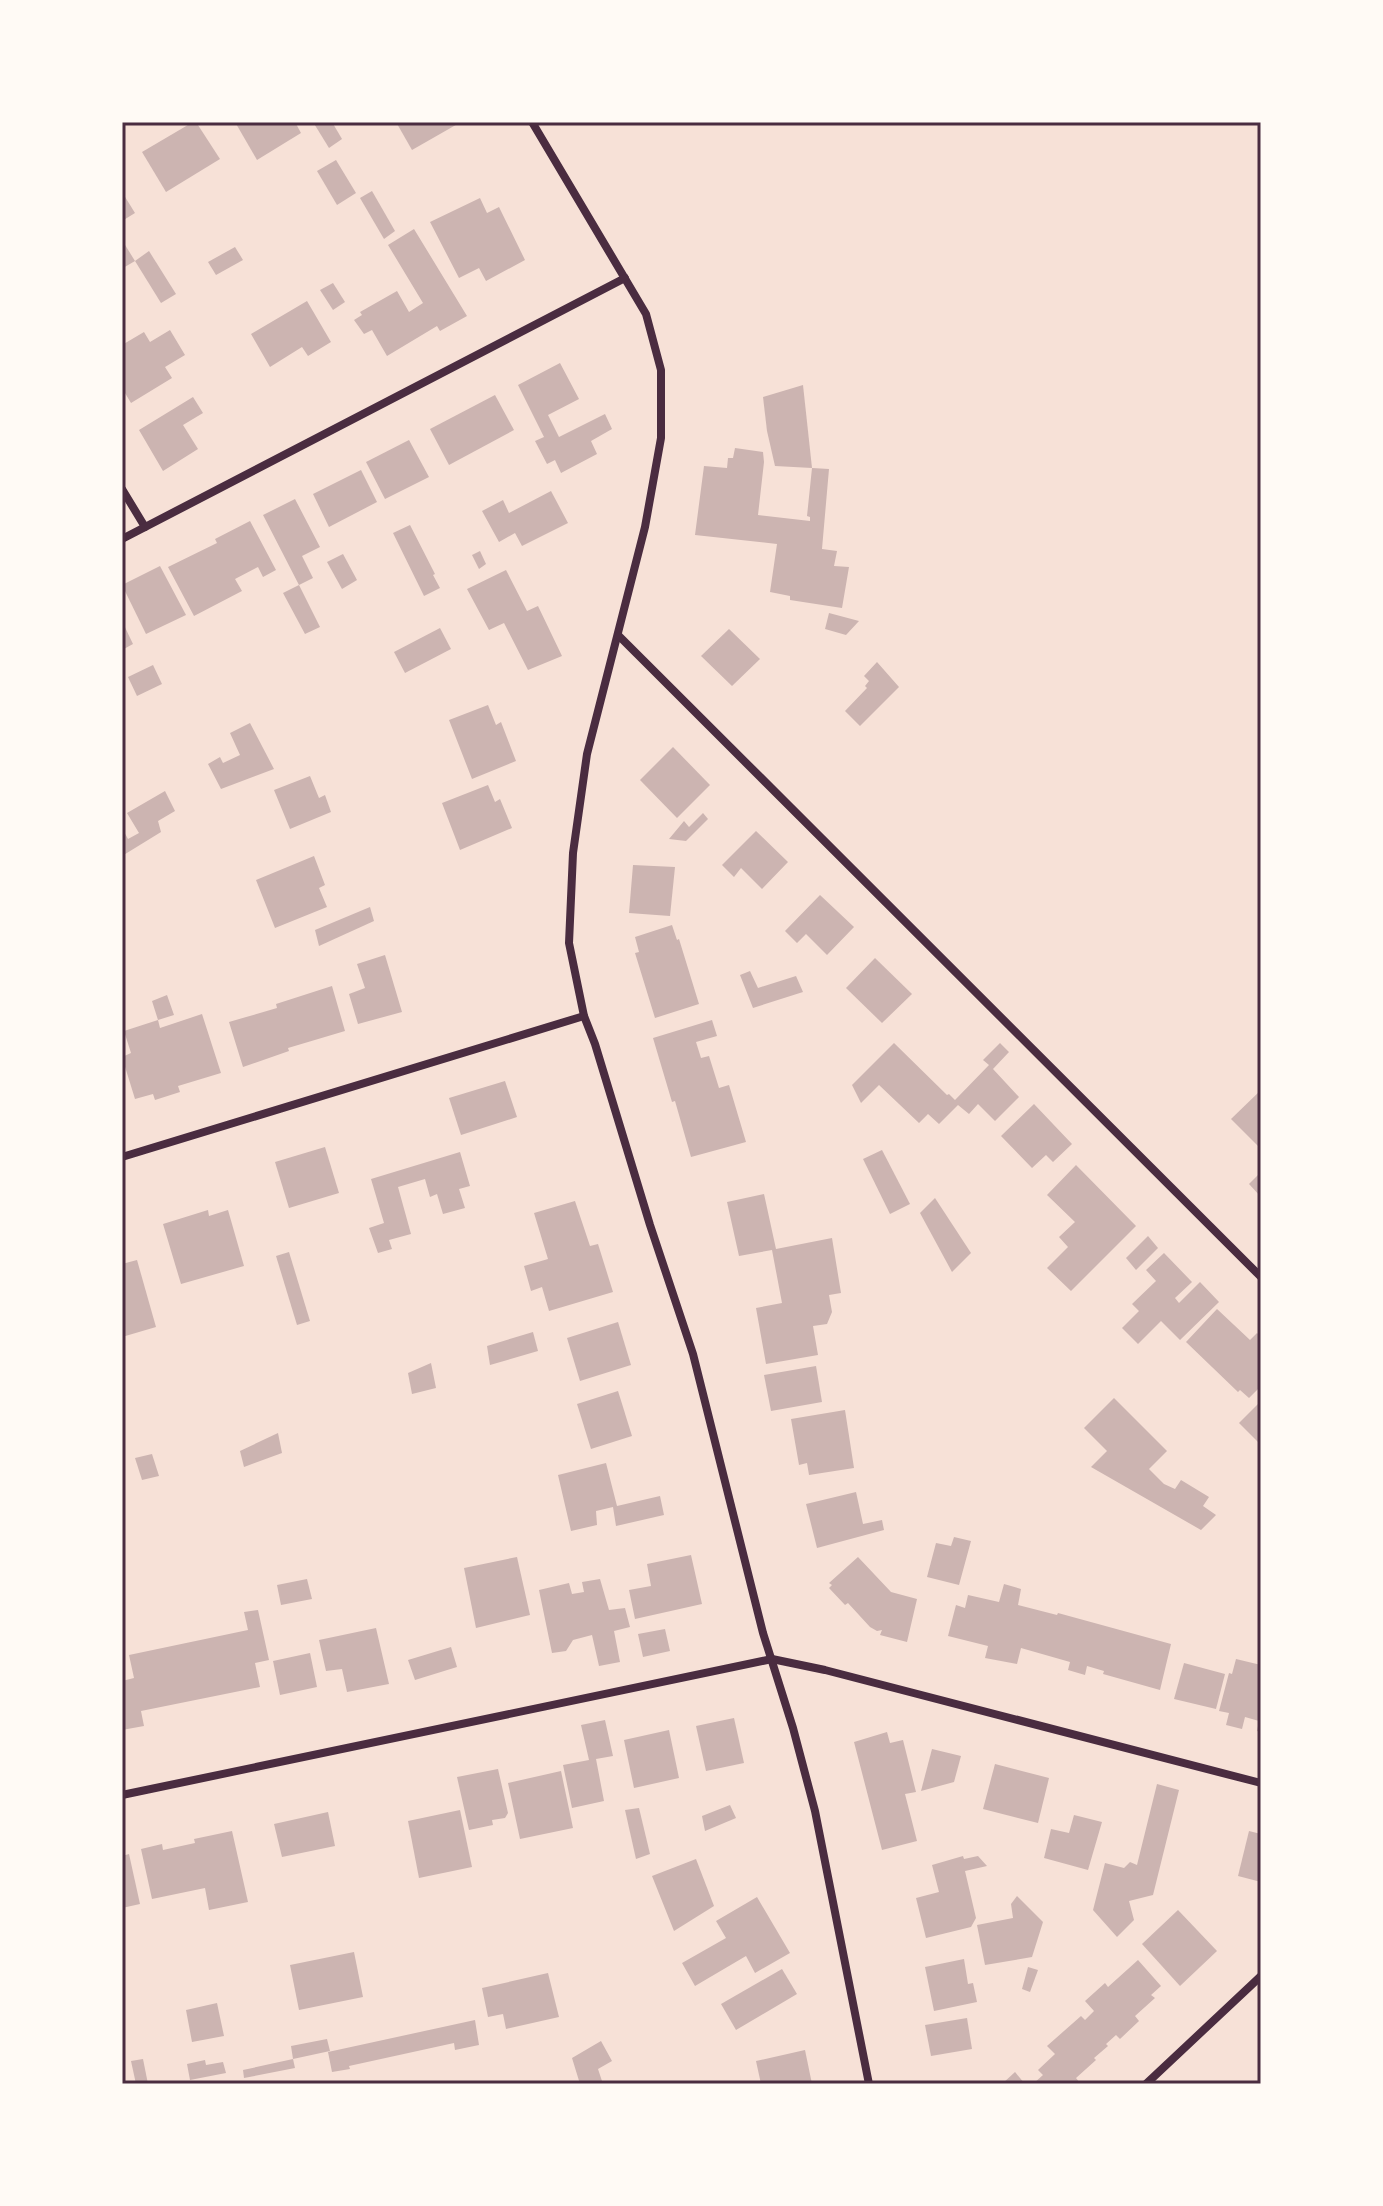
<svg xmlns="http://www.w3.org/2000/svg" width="1383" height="2206" font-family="'Asap Condensed',sans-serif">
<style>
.building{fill:#ccb4b1}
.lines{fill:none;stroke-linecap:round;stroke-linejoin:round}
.minor{stroke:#4a2c40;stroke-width:8}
.neatline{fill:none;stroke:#4a2c40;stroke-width:3}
</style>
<rect width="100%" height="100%" fill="#f7e1d7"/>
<!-- building -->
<g class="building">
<polygon points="193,122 196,122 220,159 166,192 142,152"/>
<polygon points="235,122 295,122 301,133 257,160"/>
<polygon points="313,122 332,122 342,139 329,148"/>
<polygon points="396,122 461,122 412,150"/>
<polygon points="336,160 356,193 337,205 317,171"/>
<polygon points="372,191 395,231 384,239 360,198"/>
<polygon points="122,192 135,213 122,221"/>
<polygon points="480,198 487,213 499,207 525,260 486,281 479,268 459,278 430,222"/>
<polygon points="414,229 467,316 440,331 437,326 387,356 372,330 364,334 354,320 362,315 360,312 397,291 409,312 423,303 388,245"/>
<polygon points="122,240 135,261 123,268 122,266"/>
<polygon points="235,247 243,260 216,275 208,262"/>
<polygon points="149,251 176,294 161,303 135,261"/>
<polygon points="333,283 345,302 333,310 320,290"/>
<polygon points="307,301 331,342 308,356 302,347 270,367 251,334"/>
<polygon points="170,330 185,355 165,367 172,378 131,403 122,388 122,345 144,332 150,342"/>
<polygon points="560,363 579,399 548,415 559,437 605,414 612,429 591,441 597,454 561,473 555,460 547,464 535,441 544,437 518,385"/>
<polygon points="803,385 812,468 775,466 767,431 763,397"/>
<polygon points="495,395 514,430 449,465 430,429"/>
<polygon points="193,397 203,413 183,425 198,449 163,471 139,430"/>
<polygon points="409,440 429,477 385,499 366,462"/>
<polygon points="735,448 763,452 764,462 758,515 810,521 810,517 807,516 812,468 829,469 822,549 837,551 834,566 849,567 842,608 790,600 790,596 770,592 777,544 695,535 704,466 727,468 728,458 733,458"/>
<polygon points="361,470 377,502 329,527 313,494"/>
<polygon points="551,491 568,523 522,546 515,533 499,542 482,511 503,500 509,513"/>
<polygon points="295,499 320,547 302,556 313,578 299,585 263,515"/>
<polygon points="250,521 276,570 263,577 258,567 235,579 242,591 194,616 168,567 217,543 215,539"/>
<polygon points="410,525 435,574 433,575 440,588 424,596 393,533"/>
<polygon points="480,551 486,564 479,569 472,555"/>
<polygon points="343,554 357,580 342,589 327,562"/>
<polygon points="160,566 186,615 146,634 122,585"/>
<polygon points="506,570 527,611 538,606 562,656 528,670 504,623 489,630 467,589"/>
<polygon points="299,585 320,627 305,634 283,593"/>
<polygon points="829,613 859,621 846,635 825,629"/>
<polygon points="122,621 133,644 122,650"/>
<polygon points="440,628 451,649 405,673 394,652"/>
<polygon points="729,629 760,659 732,686 701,656"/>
<polygon points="877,662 899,687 860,726 845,711 867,688 865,686 869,681 864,676"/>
<polygon points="153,665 162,684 137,696 128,677"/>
<polygon points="488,705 496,725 501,722 516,761 472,779 449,720"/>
<polygon points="250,723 274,769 221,789 208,764 220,757 223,763 240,755 230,733"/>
<polygon points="673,747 710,785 677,818 640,780"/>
<polygon points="310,776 319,798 325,795 331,812 290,829 274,790"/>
<polygon points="488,785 495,802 500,799 512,828 460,850 442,803"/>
<polygon points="165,791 175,811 158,821 161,832 122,856 122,828 128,839 139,833 127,813"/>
<polygon points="703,813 708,819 686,841 669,839 684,821 689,827"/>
<polygon points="756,831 788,862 762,889 741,868 734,877 722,865"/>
<polygon points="314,856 325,885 319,888 327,907 275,928 256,880"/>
<polygon points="633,865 675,867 670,916 629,913"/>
<polygon points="820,895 854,927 827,955 806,934 797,943 785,931"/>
<polygon points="370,907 374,921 319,946 315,930"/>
<polygon points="672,925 677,940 679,939 699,1004 655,1018 635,953 639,952 635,937"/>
<polygon points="385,955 402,1012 358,1024 349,994 365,988 357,964"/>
<polygon points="875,958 912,994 882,1023 846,988"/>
<polygon points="750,971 758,988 796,976 803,992 753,1008 740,975"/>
<polygon points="332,986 345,1031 288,1048 289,1051 243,1067 229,1022 277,1008 276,1004"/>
<polygon points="167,995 174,1015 158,1020 160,1028 202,1014 221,1073 178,1086 180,1092 155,1100 153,1094 135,1099 122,1057 131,1053 124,1031 158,1020 152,1001"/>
<polygon points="712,1020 717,1036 696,1042 701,1058 709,1056 719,1088 729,1085 746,1142 691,1157 675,1101 672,1102 653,1038"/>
<polygon points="894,1043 947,1095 949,1094 955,1100 989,1065 983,1060 1000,1043 1009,1052 993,1069 1019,1097 995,1121 978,1104 969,1114 958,1105 939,1124 928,1114 919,1123 879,1085 861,1103 852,1085"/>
<polygon points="505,1081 517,1117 461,1135 449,1098"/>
<polygon points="1261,1090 1261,1149 1231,1119"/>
<polygon points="1034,1104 1072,1144 1053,1162 1046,1155 1032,1168 1001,1136"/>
<polygon points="325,1147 339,1193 289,1208 275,1162"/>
<polygon points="882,1150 910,1204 890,1214 863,1159"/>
<polygon points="460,1152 470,1186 459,1189 465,1208 443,1214 437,1194 430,1197 425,1179 398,1187 411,1234 389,1240 392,1249 378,1253 369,1228 384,1223 371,1179"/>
<polygon points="1076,1165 1136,1226 1071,1291 1047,1268 1068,1247 1059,1237 1075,1222 1047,1195"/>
<polygon points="1261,1172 1261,1197 1249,1184"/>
<polygon points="764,1194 776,1249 832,1238 841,1293 829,1295 832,1312 827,1324 813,1326 818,1355 766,1364 756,1308 782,1303 772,1250 739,1256 727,1202"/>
<polygon points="935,1198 971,1253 952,1272 920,1213"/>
<polygon points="575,1201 590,1246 598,1244 613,1292 549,1311 542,1287 531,1291 524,1266 548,1259 534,1213"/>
<polygon points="208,1210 209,1216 228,1210 244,1266 181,1284 163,1224"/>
<polygon points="1148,1236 1158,1248 1136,1270 1126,1258"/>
<polygon points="289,1252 310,1321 297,1325 276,1256"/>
<polygon points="1164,1253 1192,1282 1175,1298 1179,1303 1200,1282 1219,1302 1180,1340 1161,1321 1138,1344 1122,1328 1139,1311 1132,1304 1156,1281 1146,1270"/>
<polygon points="137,1260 156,1327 122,1337 122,1264"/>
<polygon points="1217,1309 1250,1340 1257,1333 1261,1337 1261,1386 1249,1398 1240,1390 1238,1392 1186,1342"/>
<polygon points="618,1322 631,1365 580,1381 567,1338"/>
<polygon points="533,1332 538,1351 490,1365 487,1346"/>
<polygon points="431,1363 436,1388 412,1394 408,1373"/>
<polygon points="816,1366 822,1402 771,1411 764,1375"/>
<polygon points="618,1391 632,1436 591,1449 577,1404"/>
<polygon points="1114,1398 1167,1451 1149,1469 1164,1484 1175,1489 1181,1480 1209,1497 1203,1506 1216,1515 1201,1530 1091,1467 1107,1451 1084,1428"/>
<polygon points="1261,1401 1261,1445 1239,1423"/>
<polygon points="845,1410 854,1468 809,1475 807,1463 799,1465 791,1419"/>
<polygon points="278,1433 282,1453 244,1467 240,1451"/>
<polygon points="152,1454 159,1476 142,1480 135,1458"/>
<polygon points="606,1463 617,1506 660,1496 664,1515 616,1526 613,1507 596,1511 597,1525 571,1531 558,1475"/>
<polygon points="856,1492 863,1524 882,1520 884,1530 817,1548 806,1504"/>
<polygon points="954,1537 971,1541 959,1585 927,1577 936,1543 951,1546"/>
<polygon points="691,1555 702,1604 635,1619 629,1590 651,1586 647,1564"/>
<polygon points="517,1557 530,1615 476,1628 464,1568"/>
<polygon points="858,1557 891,1592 917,1599 907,1642 880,1635 882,1630 877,1631 870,1627 848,1603 845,1605 829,1588 832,1585 829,1583"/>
<polygon points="307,1579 312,1599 281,1605 277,1585"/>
<polygon points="600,1579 609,1610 625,1608 630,1627 614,1631 620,1662 599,1666 592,1635 573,1640 566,1651 552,1653 539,1590 569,1583 572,1594 584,1592 582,1582"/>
<polygon points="1004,1584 1021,1589 1018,1605 1057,1615 1058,1613 1171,1644 1160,1690 1103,1674 1104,1671 1087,1666 1085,1675 1068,1670 1070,1662 1021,1648 1017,1664 985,1658 988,1646 948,1636 956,1605 965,1608 968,1595 999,1602"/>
<polygon points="258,1610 269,1660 255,1663 260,1687 141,1711 144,1726 122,1730 122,1681 134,1678 129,1655 248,1630 244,1612"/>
<polygon points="376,1628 389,1684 347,1692 342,1669 326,1671 319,1640"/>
<polygon points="665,1629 670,1651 643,1657 638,1634"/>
<polygon points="451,1647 457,1667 415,1680 408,1660"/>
<polygon points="310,1653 317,1687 280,1695 273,1661"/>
<polygon points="1236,1659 1261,1665 1261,1732 1257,1731 1259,1721 1245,1717 1242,1729 1226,1725 1229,1713 1219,1711 1229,1673 1232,1674"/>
<polygon points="1184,1663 1225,1674 1216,1709 1174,1699"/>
<polygon points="734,1718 744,1763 706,1771 696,1726"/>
<polygon points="605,1720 613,1756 596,1759 604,1801 572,1808 563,1765 589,1760 581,1725"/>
<polygon points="669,1730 679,1778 634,1788 624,1740"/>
<polygon points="887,1732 890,1743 903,1740 916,1792 905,1794 917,1841 882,1850 854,1742"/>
<polygon points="932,1749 961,1756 954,1782 921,1791"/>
<polygon points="995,1764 1049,1778 1038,1823 983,1809"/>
<polygon points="498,1769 508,1813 505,1818 492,1820 493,1825 469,1830 457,1777"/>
<polygon points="561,1771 573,1828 520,1839 508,1783"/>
<polygon points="1157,1784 1179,1790 1153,1895 1129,1901 1134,1920 1117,1937 1093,1910 1105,1863 1124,1868 1130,1862 1137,1865"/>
<polygon points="730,1805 736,1818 705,1831 702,1816"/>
<polygon points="639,1808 650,1854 636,1859 625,1810"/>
<polygon points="460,1810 472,1867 419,1878 408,1821"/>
<polygon points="328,1812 335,1846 282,1857 274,1824"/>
<polygon points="1074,1815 1102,1822 1088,1870 1044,1858 1051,1829 1069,1833"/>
<polygon points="232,1831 248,1902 209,1910 205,1888 152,1899 141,1849 162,1844 163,1850 195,1843 194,1839"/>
<polygon points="1249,1831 1261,1834 1261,1882 1238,1876"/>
<polygon points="129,1854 140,1904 122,1908 122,1856"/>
<polygon points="963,1856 964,1859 978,1856 987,1866 965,1871 976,1918 971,1927 926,1938 916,1898 939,1892 932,1865"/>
<polygon points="696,1859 714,1906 674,1931 652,1876"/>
<polygon points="1017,1896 1043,1922 1032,1957 985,1965 977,1925 1013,1918 1011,1904"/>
<polygon points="757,1897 790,1953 755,1973 746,1956 695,1986 682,1963 726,1938 716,1921"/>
<polygon points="1178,1910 1217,1951 1180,1986 1142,1944"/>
<polygon points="354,1952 363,1997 299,2010 290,1965"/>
<polygon points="964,1959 968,1984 973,1983 977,2002 934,2011 925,1967"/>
<polygon points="1138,1960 1161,1986 1151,1995 1155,1998 1135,2016 1139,2021 1120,2039 1116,2035 1106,2044 1108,2046 1094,2058 1096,2060 1076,2078 1080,2083 1079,2084 1033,2084 1043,2075 1038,2070 1055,2054 1047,2046 1081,2016 1085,2020 1094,2011 1085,2001 1105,1983 1108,1987"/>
<polygon points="1028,1967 1038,1970 1030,1992 1022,1989"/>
<polygon points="782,1969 797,1994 736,2030 721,2004"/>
<polygon points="548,1973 559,2017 506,2029 503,2014 488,2017 482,1988"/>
<polygon points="217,2003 224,2036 192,2042 186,2010"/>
<polygon points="967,2018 972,2049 931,2056 925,2025"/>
<polygon points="475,2020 479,2045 455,2050 454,2043 349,2066 350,2069 332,2072 328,2052"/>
<polygon points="327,2039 330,2051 293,2059 291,2046"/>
<polygon points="601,2041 612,2061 598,2069 603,2084 580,2084 572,2058"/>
<polygon points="805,2050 812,2084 761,2084 756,2061"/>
<polygon points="143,2059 148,2084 136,2084 131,2061"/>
<polygon points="293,2059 295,2068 244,2078 243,2070"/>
<polygon points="205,2060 206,2065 223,2062 226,2073 190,2080 187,2064"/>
<polygon points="1015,2072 1025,2084 1002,2084"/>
</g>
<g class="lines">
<!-- minor -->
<g class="minor">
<polyline points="532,122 646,314 661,370 661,438 645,527 587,754 573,853 569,943 584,1016 595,1044 650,1225 693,1354 763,1633 793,1728 815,1811 869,2084"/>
<polyline points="122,489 145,527"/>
<polyline points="122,539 625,278"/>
<polyline points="619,636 1261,1277"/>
<polyline points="122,1157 584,1016"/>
<polyline points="122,1795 772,1659 825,1670 1261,1783"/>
<polyline points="1146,2084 1261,1976"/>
</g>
</g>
<!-- border -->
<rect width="1383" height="2206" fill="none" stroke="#fffaf5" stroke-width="248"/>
<rect x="124" y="124" width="1135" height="1958" class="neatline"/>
</svg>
